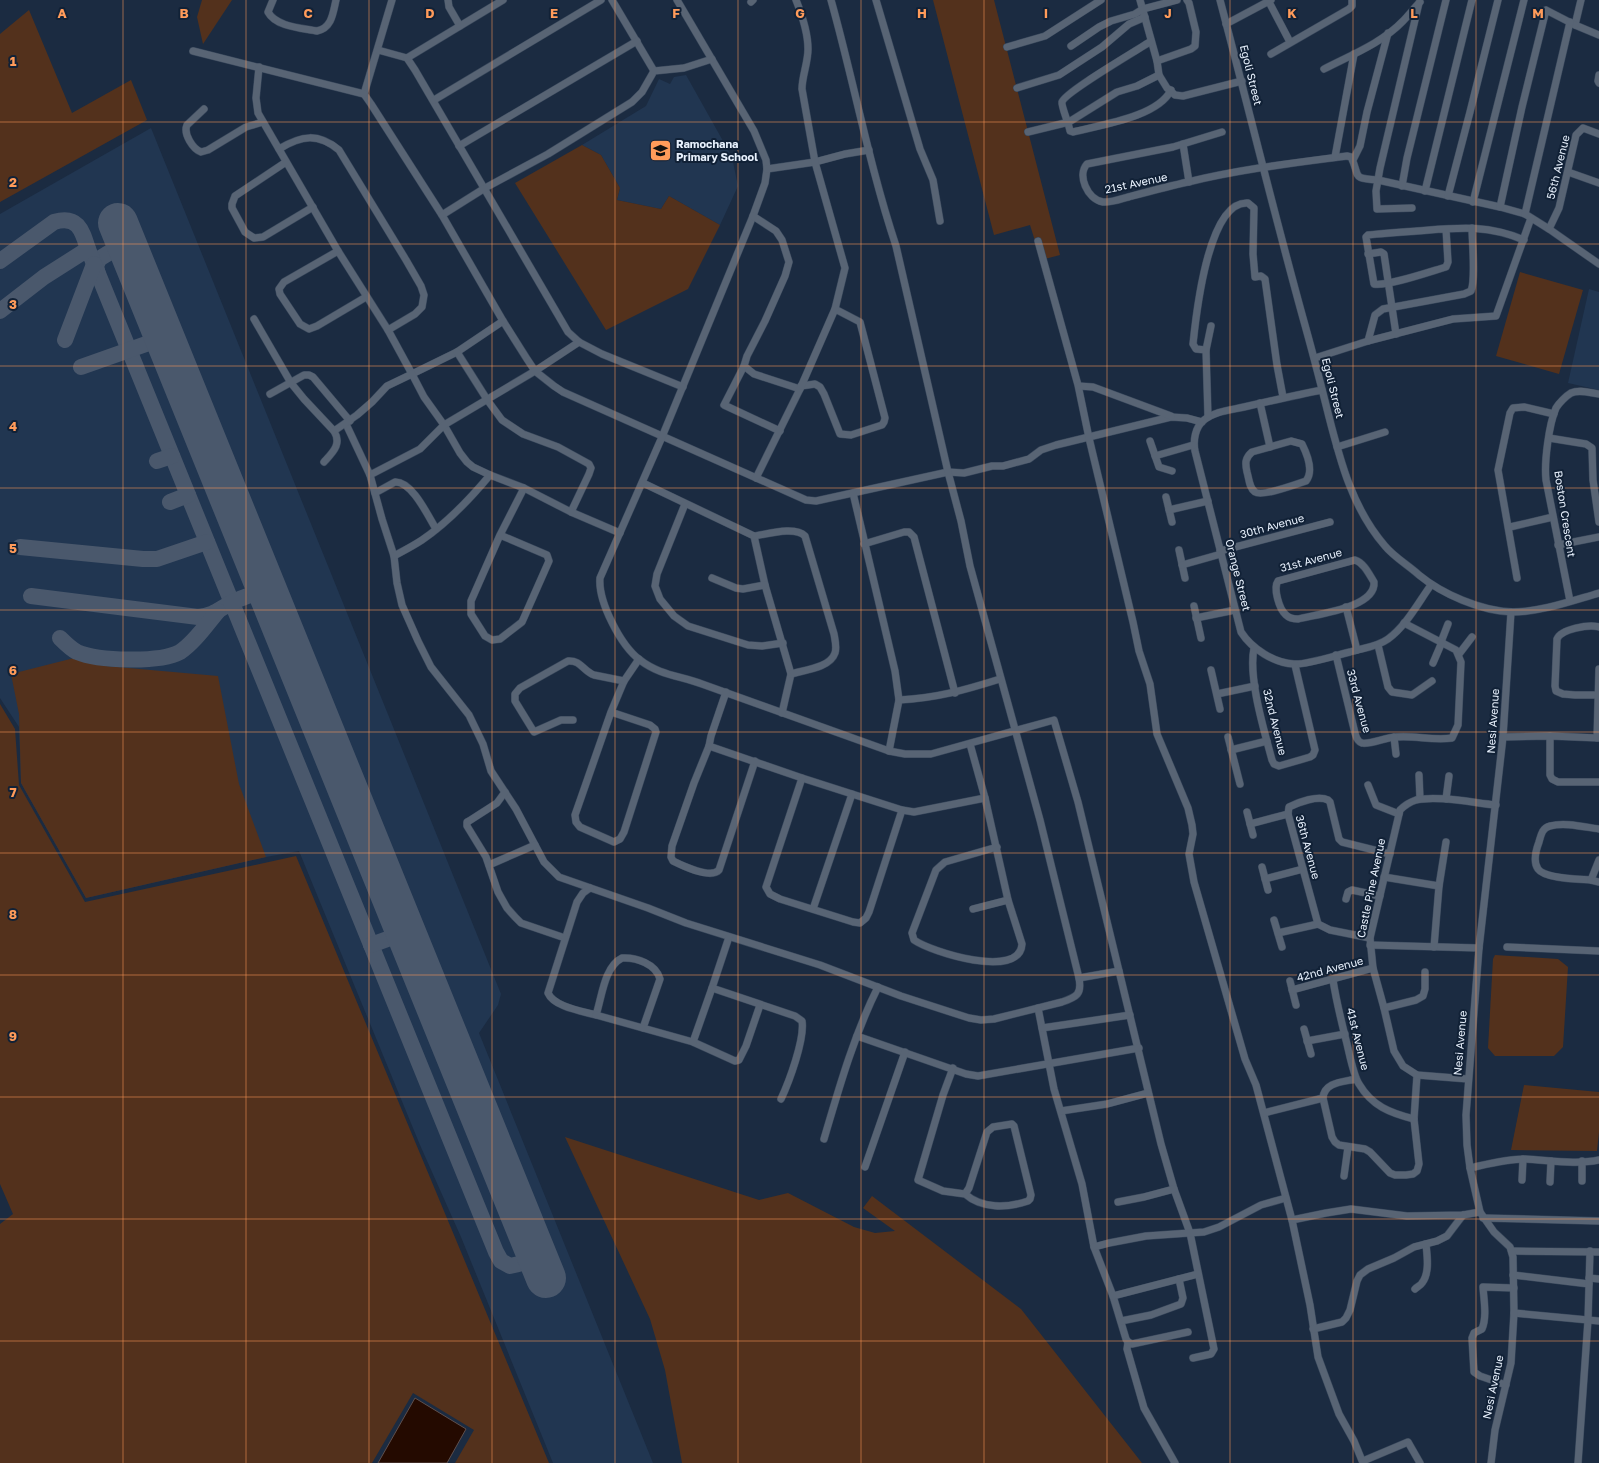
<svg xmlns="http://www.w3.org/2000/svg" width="1599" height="1463" font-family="'Golos Text',sans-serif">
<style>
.built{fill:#213651}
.green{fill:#53311c}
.water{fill:#240a00;stroke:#5f4f4c}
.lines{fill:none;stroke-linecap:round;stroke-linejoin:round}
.taxiway{stroke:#4a586c;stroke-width:16}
.runway{stroke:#4a586c;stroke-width:40}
.street-casing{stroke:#38475b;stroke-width:8}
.street{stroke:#586474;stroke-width:7}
.grid{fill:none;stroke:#ff9b5a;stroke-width:1;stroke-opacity:0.55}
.labels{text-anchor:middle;stroke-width:4;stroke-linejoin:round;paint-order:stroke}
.street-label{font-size:11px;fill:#e8f1fd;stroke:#112136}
.poi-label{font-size:11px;font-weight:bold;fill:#e8f1fd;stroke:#112136;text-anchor:start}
.grid-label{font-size:13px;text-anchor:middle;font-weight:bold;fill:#ff9b5a;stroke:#112136;stroke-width:4;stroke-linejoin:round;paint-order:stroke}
</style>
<rect width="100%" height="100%" fill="#1b2b41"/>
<!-- built -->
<g class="built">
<polygon points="686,75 732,157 738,186 720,225 669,196 661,209 617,200 620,188 601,155 582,145 646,106 659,79 670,84 674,77"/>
<polygon points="151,128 501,994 498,1005 479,1033 653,1463 553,1463 461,1237 420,1145 299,851 266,857 86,898 21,783 19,727 0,698 0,214"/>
<polygon points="1589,289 1599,292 1599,390 1568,383"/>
</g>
<!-- green -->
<g class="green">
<polygon points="202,0 232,0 203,44 197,17"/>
<polygon points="933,0 994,0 1060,255 1041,260 1030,225 994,235"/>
<polygon points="29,10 72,113 131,80 147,120 0,202 0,34"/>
<polygon points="582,145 601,155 620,188 617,200 661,209 669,196 720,225 688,289 606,330 515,183"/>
<polygon points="1520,272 1583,290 1559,374 1496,356"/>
<polygon points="78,657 94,664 106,666 218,676 239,784 266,857 86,898 21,783 19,714 11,674"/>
<polygon points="0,704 15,729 19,785 85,902 296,856 549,1463 455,1463 474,1430 413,1393 372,1463 0,1463 0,1224 13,1214 0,1184"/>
<polygon points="1495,955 1558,959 1568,967 1563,1047 1554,1056 1495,1056 1488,1048 1493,959"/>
<polygon points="1524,1085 1599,1092 1599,1132 1597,1151 1511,1150"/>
<polygon points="565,1137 759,1200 788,1193 854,1227 875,1233 895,1231 863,1208 872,1196 1021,1309 1142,1463 682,1463 665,1370 650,1319"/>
</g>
<!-- water -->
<polygon class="water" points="415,1398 466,1429 447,1463 378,1463"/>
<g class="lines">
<!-- taxiway -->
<g class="taxiway">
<path d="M0,261L54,222C78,215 82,230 88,249"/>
<path d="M98,275L96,266L99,259C107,254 121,243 129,251"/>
<path d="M0,311L44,277L88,249L496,1252L501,1261L510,1266C520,1264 535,1261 534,1249"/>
<polyline points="65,340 94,264"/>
<polyline points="81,367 163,338 166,341"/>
<polyline points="157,461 172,456"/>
<polyline points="170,502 188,495"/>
<polyline points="20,547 143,559 157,559 207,542"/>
<path d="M31,596L198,617C215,615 219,609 233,602C243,597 254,594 265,590"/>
<path d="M60,638C65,643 71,649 77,652C98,661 160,663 180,652C194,643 207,624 218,611"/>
<polyline points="371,945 404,933 406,934"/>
</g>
<!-- runway -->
<polyline class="runway" points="118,223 546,1278"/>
<defs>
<g id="street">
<path d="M273,0L268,12C276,27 302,28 317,31C332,28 333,13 336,0"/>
<polyline points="392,0 364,94 371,104 442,215 503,321 527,359 535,371 554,386 563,392 806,500 816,501 948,472 964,473 992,466 1003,466 1029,459 1041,450 1056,445 1171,417 1187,418 1202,422"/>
<polyline points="448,0 449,7 460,26"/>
<polyline points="612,0 654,71"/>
<path d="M677,0L754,131L766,160L767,169L765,183L753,216L662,437L600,578C598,602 621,646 640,660C659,675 681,676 702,684C765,706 827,729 889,751L905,754H931L1054,720L1078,802L1161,1144L1174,1189L1190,1233L1214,1349L1211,1354L1193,1358"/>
<polyline points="876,0 920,149 933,180 940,221"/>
<polyline points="1140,0 1157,61 1159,75 1167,88 1175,95 1183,96 1242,81"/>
<path d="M1220,0C1248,106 1274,213 1303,318C1312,350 1320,381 1328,413C1340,460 1352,508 1385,546C1394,557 1408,565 1419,575C1442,594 1481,611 1512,612C1541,612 1571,601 1599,593"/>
<polyline points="1581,0 1575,25 1599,35"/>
<polyline points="751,2 753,0"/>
<polyline points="1269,2 1290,42"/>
<polyline points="1226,24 1271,0"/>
<path d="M1151,41C1138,50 1065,92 1062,102C1061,106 1069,124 1070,131L1073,132C1100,125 1158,117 1171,90"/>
<polyline points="1071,46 1099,27 1111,21 1135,14 1143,9 1177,0"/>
<polyline points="1007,47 1045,36 1101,0"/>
<polyline points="378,50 407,58 415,70 568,332 579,342 602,354 683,387"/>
<polyline points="193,51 364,94"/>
<polyline points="1271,54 1349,9 1352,6 1352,0"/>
<polyline points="407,58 503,0"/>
<polyline points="1157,61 1191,49 1195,46 1196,32 1189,3 1187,0"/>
<polyline points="259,67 256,98 258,113 338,251 388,330 412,374 457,352 503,321"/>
<path d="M1324,69C1351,55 1382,43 1403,21C1409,15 1414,8 1420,2"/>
<polyline points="1599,75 1598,81 1599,83"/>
<polyline points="1017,88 1059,75 1102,47 1129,24 1145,17"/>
<polyline points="434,100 601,0"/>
<path d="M204,109L187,125C183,134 193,149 201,152L208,150L246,127L263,122"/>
<polyline points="1028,132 1069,122 1117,92 1137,86 1159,75"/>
<path d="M1222,132L1173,147L1087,164C1077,175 1087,199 1103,202C1112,203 1123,198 1132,196C1151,191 1170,186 1188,182C1241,169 1294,163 1347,156L1351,157C1361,177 1350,178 1378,180L1500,207L1525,214L1549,229L1599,264"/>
<polyline points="1183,144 1189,182"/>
<polyline points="459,146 637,41"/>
<path d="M279,149C302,135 318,133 339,150L406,260L421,286L424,295L422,307L415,314L388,330"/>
<polyline points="1335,157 1354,54"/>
<polyline points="1353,160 1360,146 1367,112 1388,33"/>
<polyline points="286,162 235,196 232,204 232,208 245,232 254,238 263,237 313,207"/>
<polyline points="767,169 815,162 845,154 869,150"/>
<polyline points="1568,172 1599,183"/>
<polyline points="1402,186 1407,158 1446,0"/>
<polyline points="1425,191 1472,0"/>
<polyline points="1448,196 1470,112 1498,0"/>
<polyline points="1473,202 1524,0"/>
<polyline points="1500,207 1522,107 1546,10 1575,25"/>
<polyline points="1412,208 1377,209 1376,191 1380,168 1419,3"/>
<polyline points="1525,214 1570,22"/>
<polyline points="442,215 485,188 548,154 632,102 642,92 654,71 684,68 712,59"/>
<polyline points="753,216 776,231 782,240 789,262 785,276 765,321 747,356 744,366 754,374 800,389"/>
<path d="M1446,229L1448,262L1446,267C1432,271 1386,287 1374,284L1366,237L1368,235C1384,233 1401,232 1417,231C1457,228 1486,224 1524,240"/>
<polyline points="1549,229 1559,208 1576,135 1583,128 1599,134"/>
<polyline points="1038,241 1078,385 1089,438 1133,622 1139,651 1150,684 1157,734 1188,808 1192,825 1193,834 1189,854 1194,882 1245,1059 1256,1085 1292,1220 1310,1305 1318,1357 1339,1414 1354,1441 1363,1463"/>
<polyline points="338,251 284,282 279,289 280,294 300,324 309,329 317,326 366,297"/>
<polyline points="1368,254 1381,252 1384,254 1396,334"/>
<path d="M254,319L291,383L304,399L334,431C342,444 333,452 324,462"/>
<path d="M1368,341L1375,315L1383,309L1464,294L1471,291C1476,279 1472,242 1472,228"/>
<path d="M1206,350L1196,349L1193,344C1196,315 1208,200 1248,203L1254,208L1253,254L1255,277L1261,276L1265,279L1277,365L1283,397"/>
<polyline points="457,352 488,401 502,420 523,434 558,447 589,464 591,468 589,474 571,512"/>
<polyline points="1315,358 1368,341 1453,319 1496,316 1531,218"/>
<polyline points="744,366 724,405 780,431"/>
<polyline points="801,386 815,384 820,387 824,394 840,434 851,435 882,425 884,422 885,418 860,322 835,309"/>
<polyline points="1079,386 1093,387 1171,416"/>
<path d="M1322,390C1296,395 1270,401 1244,407C1231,410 1215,411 1204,420C1195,427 1193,441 1195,451L1241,632C1252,649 1274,663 1294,664C1306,665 1337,655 1350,652C1363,648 1377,647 1388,639C1406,626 1418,603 1431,585"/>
<polyline points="270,394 304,375 309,375 313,377 350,421"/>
<polyline points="1260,403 1270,447"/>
<polyline points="1208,417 1206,350 1211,326"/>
<path d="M346,424L370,475L382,519L394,556L397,583L402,605L418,641L431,667L469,715L483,744L491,771L516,809L544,862L559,877L648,908L686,923L820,965L901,996L969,1018L981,1020L994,1019L1062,1002C1077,997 1082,994 1079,978L1040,820L970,566L961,521L948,472L896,246C869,165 854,82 831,0"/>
<polyline points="334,431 357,415 372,402 387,386 412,374 424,397 444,425 460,453 467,462 473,467 490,475 524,488 571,512 620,533"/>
<polyline points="1549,438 1586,444 1592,448 1593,480 1599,522"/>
<polyline points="1150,441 1159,467 1172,471"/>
<path d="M1291,441L1302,444C1307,454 1314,471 1306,481C1297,484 1262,497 1255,492C1249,488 1249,478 1247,472C1245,463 1245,458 1252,452Z"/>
<polyline points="1337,447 1385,432"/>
<polyline points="1155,456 1193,445"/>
<polyline points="370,475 420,449 444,425 535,371 579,342"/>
<path d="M756,478L800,389L835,309L845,268L815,162L802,89C802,76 808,63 808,49C808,33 802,15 796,0"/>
<polyline points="643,483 754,536 765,585 791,674 782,713"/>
<path d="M375,493L395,482C412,481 428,516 436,529"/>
<polyline points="853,493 895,671 899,700 889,751"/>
<polyline points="1166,497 1172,522"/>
<polyline points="685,504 657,574 655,586 660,599 674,616 688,626 748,645 762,646 783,643"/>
<polyline points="1169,510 1208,501"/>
<polyline points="1510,527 1553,517"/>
<polyline points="500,535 547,555 549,561 522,622 500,639 492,640 485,636 471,614 471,601 500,535 524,488"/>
<path d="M754,536C768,534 795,526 805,536L834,634C835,640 837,647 835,653C830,668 804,670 791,674"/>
<polyline points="864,544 904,532 909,532 914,537 955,693"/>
<polyline points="1558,545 1599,537"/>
<polyline points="1179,550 1185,578"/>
<polyline points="1220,551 1330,522"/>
<path d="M394,556C403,551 413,546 422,540C447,523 470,499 490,475"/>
<path d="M1355,560C1364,563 1369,574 1374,582C1376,608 1317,614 1298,619C1293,619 1289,618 1286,615C1279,609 1273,588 1278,581Z"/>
<polyline points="1182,565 1221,554"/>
<polyline points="712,578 736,588 743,589 765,585"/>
<polyline points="1517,578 1498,470 1510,413 1513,408 1524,407 1554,414"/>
<path d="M1570,601L1546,480C1544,462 1549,424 1556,408C1559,403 1566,396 1571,393C1580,389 1590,393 1599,394"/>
<polyline points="1194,606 1201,638"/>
<polyline points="1346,607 1357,650"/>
<polyline points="1196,618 1235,610"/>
<polyline points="1441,642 1448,624"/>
<polyline points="1378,645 1388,687 1392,692 1412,695 1432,681"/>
<path d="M1254,648C1248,678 1264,730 1272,760L1274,764L1279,766L1310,757L1313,755L1315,750L1295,665"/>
<polyline points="1459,654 1472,637"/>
<path d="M1336,655L1355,733C1356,737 1358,742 1362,743C1369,745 1387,737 1396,737C1414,735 1433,741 1452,738L1458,725L1461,662L1456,650L1404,623"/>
<polyline points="1433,663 1442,642"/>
<polyline points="1211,670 1220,709"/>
<path d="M726,692L711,736L709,746L694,783L672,846L671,857L673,861C683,866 711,879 719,870L755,761"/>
<polyline points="1217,694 1255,686"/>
<path d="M1598,695H1575L1563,694L1556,691L1555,686L1557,639C1561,629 1589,624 1599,627"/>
<path d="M899,700C937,698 965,690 1000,679"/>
<polyline points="611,712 650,725 655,729 656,732 624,832 620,839 614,842 580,827 576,822 575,815 611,712 624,681 639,659"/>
<path d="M573,720H561L534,732L515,701V694L520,688L568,661C581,660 583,671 594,675L624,681"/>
<polyline points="1550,736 1550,775 1552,779 1558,782 1599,782"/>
<polyline points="1228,737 1240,784"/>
<polyline points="1394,737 1396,754"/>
<polyline points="1503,737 1550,736 1599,738"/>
<polyline points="1597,738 1599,669"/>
<path d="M970,744L985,798L1008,900L1022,944C1020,980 931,952 914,940L912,933L936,870L945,862L997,847"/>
<polyline points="709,746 802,778 902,810 914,812 985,798"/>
<polyline points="1231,750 1267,741"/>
<polyline points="1419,775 1420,799"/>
<polyline points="802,778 766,887 770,894 780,899 853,922 860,923 866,918 869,912 902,810"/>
<polyline points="1368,785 1376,805 1399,814"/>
<polyline points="505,792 497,803 469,821 467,822 467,826 486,857 498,892 507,908 515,917 521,923 565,938"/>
<polyline points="1446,799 1449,776"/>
<polyline points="1247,812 1253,835"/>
<polyline points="1250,824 1288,814"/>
<path d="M1599,829C1584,827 1565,822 1550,826C1542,828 1541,835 1539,842C1536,850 1533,862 1538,869C1545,879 1579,879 1591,880L1599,860"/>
<polyline points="489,865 535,845"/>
<polyline points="1262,867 1268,890"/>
<polyline points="1384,877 1439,886"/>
<polyline points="1265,879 1303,869"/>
<polyline points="1591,880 1599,882"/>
<path d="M590,888L583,893L577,902L548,993C554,1007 582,1011 596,1015C602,997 604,967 622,958C636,957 656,964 660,979L643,1028"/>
<polyline points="1346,899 1348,892 1352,890 1380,896"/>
<polyline points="813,909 852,794"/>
<polyline points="973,909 1008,900"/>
<polyline points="1274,920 1282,947"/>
<polyline points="1278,933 1318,924"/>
<path d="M729,937L712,988L795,1016L802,1021C805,1039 789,1082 781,1099"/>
<path d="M1370,938L1330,930L1318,924L1288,814L1289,807C1299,802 1318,795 1328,800L1330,802L1339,839L1342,842L1390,854"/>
<polyline points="1370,945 1479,948"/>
<polyline points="1434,947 1439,886 1446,842"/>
<polyline points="1507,947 1599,951"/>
<polyline points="1079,978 1119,971"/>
<path d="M1333,980C1336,1000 1341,1020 1346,1040C1349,1051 1353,1075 1359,1084C1372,1106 1390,1113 1414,1119"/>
<polyline points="1290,981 1296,1005"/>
<polyline points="1292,990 1373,968"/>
<polyline points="1038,1008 1054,1089 1082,1184 1094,1247 1113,1296 1126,1339 1128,1342 1132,1344 1188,1332"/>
<polyline points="1384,1008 1416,1000 1423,996 1425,989 1425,972"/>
<polyline points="596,1015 693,1042 735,1061 739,1060 746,1046 760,1005"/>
<polyline points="1042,1028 1130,1015"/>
<polyline points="1304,1029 1311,1054"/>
<polyline points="857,1036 966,1074 978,1076 1139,1048"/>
<polyline points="1307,1041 1345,1034"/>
<polyline points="693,1042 712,988"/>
<path d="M953,1068L943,1095L918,1180L943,1191L965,1194L969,1188L987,1132L993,1127L1012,1124L1014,1126L1031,1195L1030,1199L1028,1201C1007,1208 982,1209 965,1194"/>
<path d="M1356,1079C1343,1082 1324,1082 1323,1098L1332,1137L1335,1142L1339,1145L1365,1149L1370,1152L1390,1173L1395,1175H1406L1413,1174L1417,1171L1419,1164L1414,1119L1417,1075"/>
<path d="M1468,1079L1417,1075L1403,1066L1394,1051L1384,1008L1373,968L1370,938L1400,810C1405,805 1410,802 1416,800C1437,795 1474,803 1496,805"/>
<polyline points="1061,1111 1107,1104 1148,1093"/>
<polyline points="1264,1113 1323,1098"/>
<path d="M824,1139C839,1088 854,1035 878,987"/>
<polyline points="865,1167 905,1052"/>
<path d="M1470,1168C1488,1164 1506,1159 1525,1159C1548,1160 1577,1165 1599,1160"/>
<polyline points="1344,1176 1348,1147"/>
<polyline points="1522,1180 1523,1159"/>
<polyline points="1582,1181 1582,1161"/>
<polyline points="1550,1182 1551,1161"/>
<polyline points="1118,1202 1144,1197 1174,1189"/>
<polyline points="1483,1218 1599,1221"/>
<polyline points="1292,1220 1326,1213 1351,1209 1407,1216 1463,1215 1480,1212"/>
<polyline points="1094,1247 1109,1243 1146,1236 1204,1232 1219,1227 1261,1205 1286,1198"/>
<polyline points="1512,1251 1599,1252"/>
<polyline points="1513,1275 1589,1284"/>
<polyline points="1589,1278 1599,1279"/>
<path d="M1415,1289C1417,1287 1421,1285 1422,1283C1430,1273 1427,1255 1426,1244"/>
<polyline points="1113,1296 1198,1274"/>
<polyline points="1514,1313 1599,1321"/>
<polyline points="1121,1321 1151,1315 1181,1304 1183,1298 1179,1279"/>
<polyline points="1313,1329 1342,1322 1346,1318 1350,1310 1357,1281 1360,1275 1368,1269 1394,1258 1414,1247 1437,1241 1447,1236 1463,1215"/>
<polyline points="1128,1342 1127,1349 1144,1408 1175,1463"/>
<path d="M1506,1385L1480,1376L1474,1372L1472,1338L1474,1333L1482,1329C1487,1317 1484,1301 1483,1287L1514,1288"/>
<polyline points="1363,1461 1408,1442 1420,1463"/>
<polyline points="1491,1463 1495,1430 1511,1363 1514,1313 1513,1257 1510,1247 1494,1232 1480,1212 1470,1168 1467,1145 1466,1115 1479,948 1503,737 1511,612"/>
<polyline points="1578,1463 1588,1320 1590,1251"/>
</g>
</defs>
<!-- street casing -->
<use href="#street" class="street-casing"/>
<!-- street -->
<use href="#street" class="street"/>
</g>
<!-- grid -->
<path class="grid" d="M123,0V1463M246,0V1463M369,0V1463M492,0V1463M615,0V1463M738,0V1463M861,0V1463M984,0V1463M1107,0V1463M1230,0V1463M1353,0V1463M1476,0V1463M0,122H1599M0,244H1599M0,366H1599M0,488H1599M0,610H1599M0,732H1599M0,853H1599M0,975H1599M0,1097H1599M0,1219H1599M0,1341H1599"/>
<!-- icons -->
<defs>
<symbol id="school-square" viewBox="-11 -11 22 22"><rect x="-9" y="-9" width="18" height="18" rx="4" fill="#ff9b5a" stroke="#112136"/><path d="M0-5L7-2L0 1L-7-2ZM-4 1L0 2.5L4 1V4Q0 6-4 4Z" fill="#111"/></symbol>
</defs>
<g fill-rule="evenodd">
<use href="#school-square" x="648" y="138" width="25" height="25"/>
</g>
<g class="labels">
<!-- street labels -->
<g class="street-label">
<text transform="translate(1251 75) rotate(76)" y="4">Egoli Street</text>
<text transform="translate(1558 167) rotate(-76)" y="4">56th Avenue</text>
<text transform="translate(1136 183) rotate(-12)" y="4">21st Avenue</text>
<text transform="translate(1333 388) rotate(76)" y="4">Egoli Street</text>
<text transform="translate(1565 514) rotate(81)" y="4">Boston Crescent</text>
<text transform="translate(1272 526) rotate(-15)" y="4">30th Avenue</text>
<text transform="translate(1311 560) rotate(-15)" y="4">31st Avenue</text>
<text transform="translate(1238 575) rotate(76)" y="4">Orange Street</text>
<text transform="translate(1359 701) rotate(75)" y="4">33rd Avenue</text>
<text transform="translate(1493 721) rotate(-86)" y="4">Nesi Avenue</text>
<text transform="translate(1275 722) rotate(76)" y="4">32nd Avenue</text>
<text transform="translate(1308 847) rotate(75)" y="4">36th Avenue</text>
<text transform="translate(1371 888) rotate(-78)" y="4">Castle Pine Avenue</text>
<text transform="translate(1330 969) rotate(-15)" y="4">42nd Avenue</text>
<text transform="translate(1358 1039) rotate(76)" y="4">41st Avenue</text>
<text transform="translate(1460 1043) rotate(-85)" y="4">Nesi Avenue</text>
<text transform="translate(1493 1387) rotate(-78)" y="4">Nesi Avenue</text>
</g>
<!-- poi labels -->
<g class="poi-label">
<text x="676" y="148">Ramochana<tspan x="676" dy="13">Primary School</tspan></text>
</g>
</g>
<g class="grid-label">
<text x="62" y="18">A</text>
<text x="184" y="18">B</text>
<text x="308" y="18">C</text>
<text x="430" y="18">D</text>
<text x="554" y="18">E</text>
<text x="676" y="18">F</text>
<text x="800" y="18">G</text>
<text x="922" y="18">H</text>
<text x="1046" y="18">I</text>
<text x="1168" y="18">J</text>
<text x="1292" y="18">K</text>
<text x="1414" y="18">L</text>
<text x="1538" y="18">M</text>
<text x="13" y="66">1</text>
<text x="13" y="187">2</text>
<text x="13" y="309">3</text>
<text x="13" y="431">4</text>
<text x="13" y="553">5</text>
<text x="13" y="675">6</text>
<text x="13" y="797">7</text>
<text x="13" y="919">8</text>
<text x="13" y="1041">9</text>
</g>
</svg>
